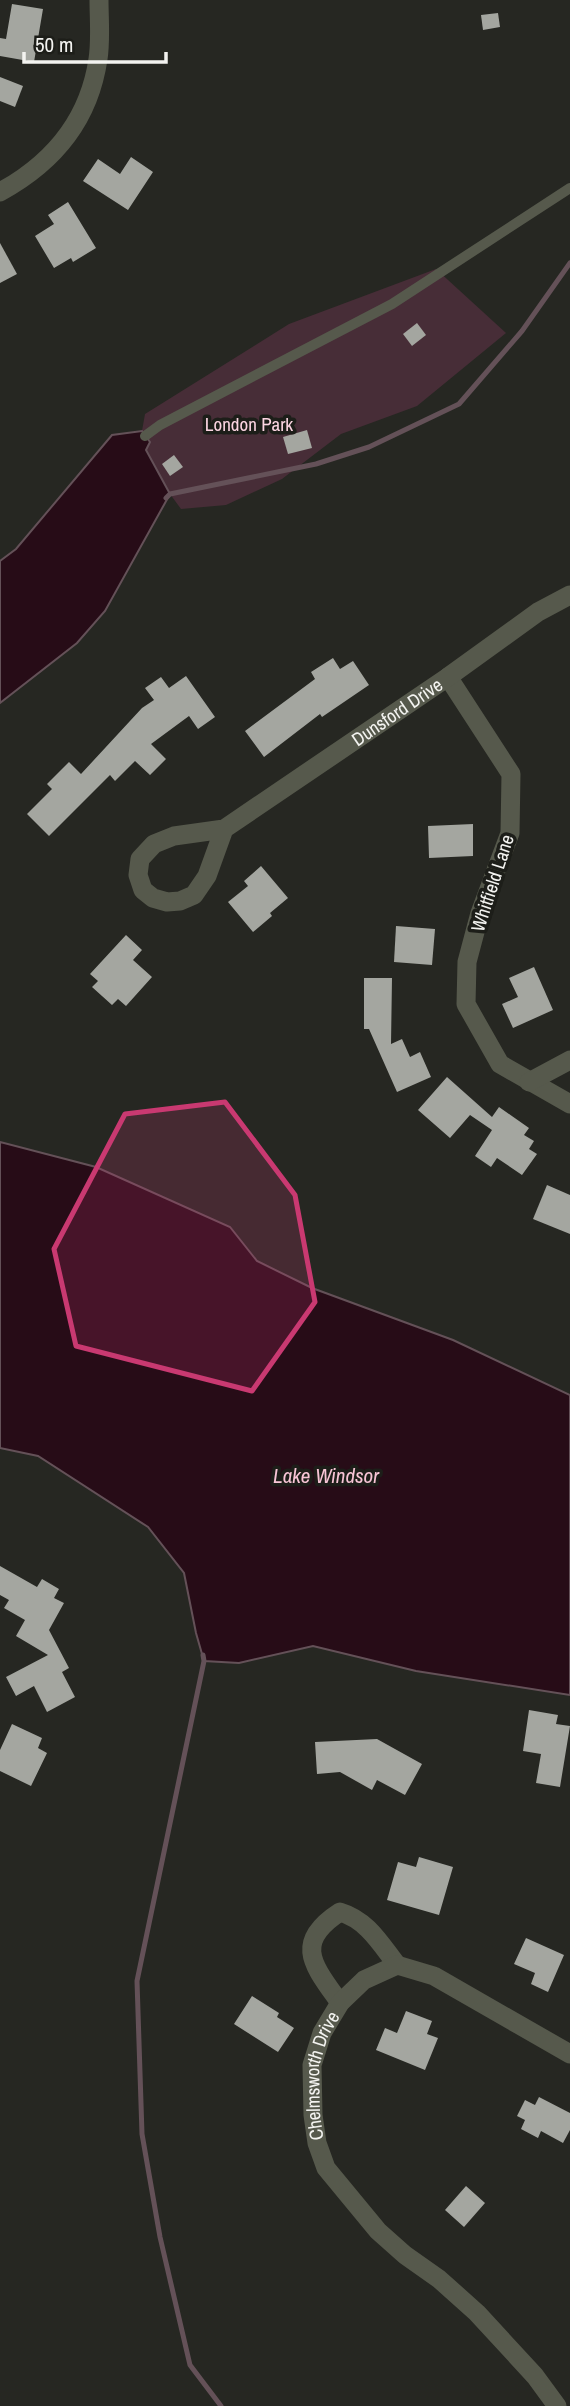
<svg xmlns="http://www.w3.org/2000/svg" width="570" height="2406" font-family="'Archivo Narrow',sans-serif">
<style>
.green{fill:#472d37}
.water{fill:#270c17;stroke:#645158;stroke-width:2}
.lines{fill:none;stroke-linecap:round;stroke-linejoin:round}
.stream{stroke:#645158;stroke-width:5}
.building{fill:#a4a6a0}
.lane{stroke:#56594c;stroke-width:10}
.street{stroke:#56594c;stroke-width:19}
.marked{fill:#c93971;fill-opacity:0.2;stroke:#c93971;stroke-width:5;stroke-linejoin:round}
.labels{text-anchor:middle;stroke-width:7;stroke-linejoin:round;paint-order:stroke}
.park-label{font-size:19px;fill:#fcd5e2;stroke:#1d1e19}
.street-label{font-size:19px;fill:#f3f3f0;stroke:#1d1e19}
.water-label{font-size:21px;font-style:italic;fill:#f8c5d6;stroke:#1d1e19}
</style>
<rect width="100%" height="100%" fill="#262722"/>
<!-- green -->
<polygon class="green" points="436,269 506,333 417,406 341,434 282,479 226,505 181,509 170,494 146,450 150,441 142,431 145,414 289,324"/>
<!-- water -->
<g class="water">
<polygon points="142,431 150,442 146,450 170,494 105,611 77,643 0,703 0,561 16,549 112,435"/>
<polygon points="0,1142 96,1167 230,1227 257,1261 312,1288 453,1340 570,1395 570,1695 416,1671 313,1646 239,1663 204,1661 196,1633 184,1573 148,1527 38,1456 0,1448"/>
</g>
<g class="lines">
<!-- stream -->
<g class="stream">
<polyline points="166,498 170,494 316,464 369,447 459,404 522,331 570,263"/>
<polyline points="203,1655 204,1661 137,1981 142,2134 160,2237 190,2365 221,2406"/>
</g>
</g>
<!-- building -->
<g class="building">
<polygon points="12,4 43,9 34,62 0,56 0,38 6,39"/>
<polygon points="498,13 500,27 483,30 481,15"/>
<polygon points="0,77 23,86 15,107 0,101"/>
<polygon points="131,157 153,172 128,210 83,181 98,159 120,174"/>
<polygon points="68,202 96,248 73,262 71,258 54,268 35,236 54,224 48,215"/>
<polygon points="0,243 17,274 0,283"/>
<polygon points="417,323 426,335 412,346 403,334"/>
<polygon points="307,430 312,448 288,454 283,437"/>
<polygon points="174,455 183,467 170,476 162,464"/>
<polygon points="333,658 340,669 353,661 369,685 322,717 320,714 264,757 245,731 315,679 311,672"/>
<polygon points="186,676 215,717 198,729 189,716 151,744 166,759 150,775 135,761 115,781 110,775 49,836 27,814 52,789 47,784 69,762 81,774 142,708 154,700 145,688 161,677 169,688"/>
<polygon points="473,824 473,856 429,858 428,826"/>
<polygon points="261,866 288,898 270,913 272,916 253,932 228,902 248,886 244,881"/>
<polygon points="396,926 435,929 432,965 394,962"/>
<polygon points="126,935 142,950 133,960 152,977 126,1006 118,999 112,1005 92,987 98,981 90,974"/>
<polygon points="534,967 553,1010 513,1028 502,1004 518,997 509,978"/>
<polygon points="364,978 392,978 391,1044 402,1039 410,1057 420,1052 431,1077 397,1092 369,1029 364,1029"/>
<polygon points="447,1077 492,1117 499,1107 529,1128 524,1135 534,1141 529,1149 537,1154 522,1175 497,1158 491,1167 475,1156 492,1130 470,1115 450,1138 418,1110"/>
<polygon points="547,1185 570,1195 570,1234 533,1219"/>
<polygon points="0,1566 37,1587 42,1579 59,1589 54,1598 64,1603 49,1630 69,1668 62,1672 75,1697 47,1712 34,1686 16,1696 6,1677 48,1655 16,1636 25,1620 4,1608 9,1600 0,1595"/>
<polygon points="529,1710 558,1715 556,1724 570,1726 560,1787 536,1783 541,1754 523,1751"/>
<polygon points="12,1724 42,1738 38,1748 47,1753 31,1786 0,1771 0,1750"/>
<polygon points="377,1739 422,1764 405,1795 377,1780 372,1790 340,1772 317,1774 315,1742"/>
<polygon points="419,1857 453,1867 439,1915 387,1900 398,1862 416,1867"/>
<polygon points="526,1938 564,1955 548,1992 531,1984 535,1973 514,1964"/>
<polygon points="252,1996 279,2013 277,2017 294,2028 278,2052 234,2024"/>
<polygon points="406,2011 432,2021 427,2034 438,2038 425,2070 376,2050 385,2028 397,2033"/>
<polygon points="539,2097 570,2113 570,2130 563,2143 541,2131 538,2138 521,2129 525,2120 517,2116 525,2100 535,2105"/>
<polygon points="466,2186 485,2203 464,2227 445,2210"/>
</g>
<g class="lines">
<!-- lane -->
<polyline class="lane" points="145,436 160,425 392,304 570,188"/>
<!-- street -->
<g class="street">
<path d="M0,192C53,163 89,121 98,59C101,40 99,19 99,0"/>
<polyline points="448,677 511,774 510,833 480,913 467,962 466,1004 500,1064 570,1104"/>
<path id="s1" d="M224,829L207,876L194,895L180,901L167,902L153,898L143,890L138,875L140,859L154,844L174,836L224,829L448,677L538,612L570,595"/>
<polyline points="529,1082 570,1060"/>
<path d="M340,2003C314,1966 292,1943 340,1912C367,1920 380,1943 397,1965"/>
<path id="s2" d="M557,2406L535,2376L477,2313L439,2279L405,2255L378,2231L326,2168L317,2143L313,2115L312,2065L322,2033L340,2003L364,1980L397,1965L434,1976L570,2054"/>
</g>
</g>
<!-- marked area -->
<path class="marked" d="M225,1102L295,1195L315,1302L252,1391L76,1346L54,1249L125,1114Z"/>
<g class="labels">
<!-- park labels -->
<g class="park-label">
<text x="249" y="431">London Park</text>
</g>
<!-- street labels -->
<g class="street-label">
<text dy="7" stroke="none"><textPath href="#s1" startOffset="462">Dunsford Drive</textPath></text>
<text transform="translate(492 883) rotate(-72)" y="7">Whitfield Lane</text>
<text dy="7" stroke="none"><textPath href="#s2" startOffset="429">Chelmsworth Drive</textPath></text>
</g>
<!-- water labels -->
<g class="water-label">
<text x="326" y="1483">Lake Windsor</text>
</g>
</g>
<!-- scale -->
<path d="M24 52v10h142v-10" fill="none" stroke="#f3f3f0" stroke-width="3.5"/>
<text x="35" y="52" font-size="21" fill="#f3f3f0" stroke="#1d1e19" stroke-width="5" paint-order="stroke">50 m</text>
</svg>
